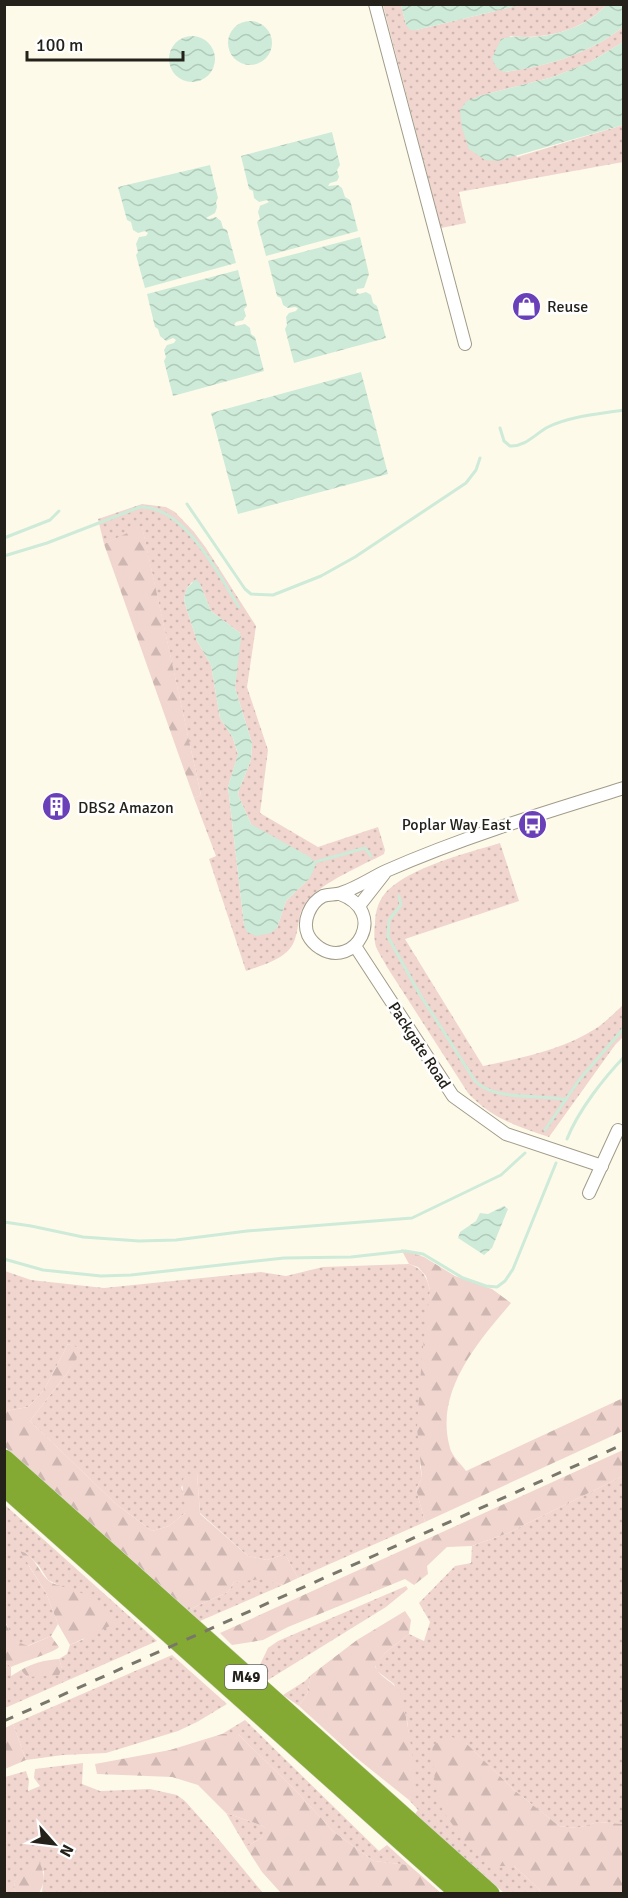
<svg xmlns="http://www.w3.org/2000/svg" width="628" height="1898" font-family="Signika,sans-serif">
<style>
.green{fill:url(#green-dots);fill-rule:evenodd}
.forest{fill:url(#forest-firs)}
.water{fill:url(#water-waves)}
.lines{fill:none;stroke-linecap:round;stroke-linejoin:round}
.stream{stroke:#cdebd8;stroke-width:3}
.street-casing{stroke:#a19c89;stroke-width:14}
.highway-casing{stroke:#dcdbda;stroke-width:22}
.street{stroke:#fff;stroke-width:12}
.highway{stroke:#85aa33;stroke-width:21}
.rail{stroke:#79766b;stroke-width:3;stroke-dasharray:10 10;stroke-linecap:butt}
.labels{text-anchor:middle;stroke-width:5;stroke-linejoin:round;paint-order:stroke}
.shield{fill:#fff;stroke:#65645f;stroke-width:1.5}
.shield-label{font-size:15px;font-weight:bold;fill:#23211a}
.poi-label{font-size:16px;fill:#23211a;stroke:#fff;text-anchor:start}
.street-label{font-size:16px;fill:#23211a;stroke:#fff}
</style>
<defs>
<pattern id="green-dots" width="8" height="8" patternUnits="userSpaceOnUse" patternTransform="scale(1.5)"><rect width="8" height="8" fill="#f1d5cf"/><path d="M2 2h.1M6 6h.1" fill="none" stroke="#ceb7b1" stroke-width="1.8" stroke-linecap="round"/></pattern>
<pattern id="forest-firs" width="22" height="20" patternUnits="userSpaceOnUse" patternTransform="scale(1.5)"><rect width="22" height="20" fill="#f1d5cf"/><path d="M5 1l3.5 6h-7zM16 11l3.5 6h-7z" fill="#ceb7b1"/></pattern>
<pattern id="water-waves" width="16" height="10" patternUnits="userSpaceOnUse" patternTransform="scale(1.5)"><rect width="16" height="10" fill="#cdebd8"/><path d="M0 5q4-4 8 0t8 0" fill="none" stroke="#b0c9b9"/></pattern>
</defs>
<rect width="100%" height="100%" fill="#fefaea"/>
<!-- green -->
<g class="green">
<path d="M383,5H401L406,25L416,30L521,5H606C583,31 543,40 510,36L505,72C548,66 589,54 623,27V42L590,62L553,77L479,96L517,157L623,125V162L459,192L466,223L441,228Z"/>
<path d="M142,504L166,507L175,512L194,532L206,548L256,626L247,687L268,750L260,813L318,847L378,827L385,850L384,854C363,865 323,882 308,900C297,912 300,925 295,939C289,959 262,965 246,971L209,859L216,856L194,798L201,795L142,527L104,544L98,519ZM192,582L200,584L211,611L240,633L235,688L252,743L251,760L239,790L238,795L251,824L310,878L286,901L277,928L244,925L228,787L238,755L233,738L220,718L211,665L197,641L185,604L184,598L187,588Z"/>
<path d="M500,843L519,901L405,939L483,1066C521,1058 562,1050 595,1029C605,1023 614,1013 623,1005V1037L615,1045L549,1137C518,1127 491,1118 468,1093L387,967C384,961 379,954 376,947C374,940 374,931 375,924C375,911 379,899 388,890C414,866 467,853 500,843Z"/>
<path d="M409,1264C423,1269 426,1276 430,1290L420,1465L422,1478L416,1489L425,1522L298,1578L285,1554L267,1560L248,1556L200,1513L197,1473L181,1487L186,1501L185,1513L169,1526L152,1531L116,1504L30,1421L68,1372L81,1349L68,1344L44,1390L28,1407L6,1411L5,1418V1271L31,1280L104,1288L261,1272L286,1276L323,1267Z"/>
<polygon points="623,1476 623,1824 598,1822 577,1828 559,1826 514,1790 466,1743 494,1866 514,1866 540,1890 542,1893 504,1893 415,1814 418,1810 409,1800 415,1787 407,1720 394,1684 377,1671 375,1665 385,1653 409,1634 424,1641 430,1622 419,1603 455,1566 471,1563 472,1546 508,1533"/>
<polygon points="5,1505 157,1641 5,1708 5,1662 11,1667 11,1676 21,1670 27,1677 62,1668 59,1659 67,1654 70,1645 84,1639 58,1585 48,1580 39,1566 26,1553 29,1566 46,1593 58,1624 51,1636 27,1646 14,1641 5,1621"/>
<polygon points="262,1578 283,1585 200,1621 188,1610 228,1592 234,1582"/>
<polygon points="406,1586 408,1589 386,1607 268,1680 257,1671 268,1648 278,1641"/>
<polygon points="172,1655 227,1704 197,1722 178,1731 106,1753 63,1755 26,1760 13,1724"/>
<polygon points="311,1675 307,1694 299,1706 283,1695 305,1681"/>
<polygon points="245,1720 379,1851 387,1845 409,1865 374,1861 334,1832 297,1792 238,1734 222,1734"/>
<polygon points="83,1763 82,1784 100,1791 150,1789 177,1795 185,1801 210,1829 263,1893 42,1893 44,1871 21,1876 14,1882 15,1891 18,1893 5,1894 5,1777 26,1771 29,1780 28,1791 40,1786 34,1778 35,1769"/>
<polygon points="226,1813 263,1826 268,1830 261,1838 246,1847"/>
</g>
<!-- forest -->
<g class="forest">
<polygon points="142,526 201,795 194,798 104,544"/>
<path d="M401,1249L424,1257L455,1276L492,1289L511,1303C477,1343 434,1392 450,1448C452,1456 461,1464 466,1471L623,1398V1431L425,1522L416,1489L422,1478L417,1428L422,1356L430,1290L426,1276L418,1267L409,1264Z"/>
<path d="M68,1344L82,1349L68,1372L30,1421L116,1504L152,1531L169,1526L185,1513C186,1498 180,1491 184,1476L197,1473L200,1514L248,1556L267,1560L285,1554L298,1578L283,1585L262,1579L234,1582L228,1592L188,1610L5,1447L6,1411L28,1407L44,1390Z"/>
<polygon points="623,1450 623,1476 508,1533 472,1546 447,1547 427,1566 428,1574 414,1585 405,1579 288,1627 263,1640 232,1645 220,1633"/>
<path d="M20,1551C35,1555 38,1572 49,1581C55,1585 64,1587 72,1589C88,1595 109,1607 114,1624L70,1645L58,1624L46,1593Z"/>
<path d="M405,1611L411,1620L409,1634L385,1653L375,1666C379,1678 394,1681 400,1693C405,1704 417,1776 415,1787C415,1791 411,1796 409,1800L354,1756L299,1706L307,1694L311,1675L357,1640Z"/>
<path d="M4,1621L15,1641L28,1646L51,1636L59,1647C53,1653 22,1662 11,1667L5,1662Z"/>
<path d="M59,1659L62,1668L59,1675L27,1677L21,1670C33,1663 45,1660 59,1659Z"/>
<polygon points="13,1724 26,1760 5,1769 5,1728"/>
<polygon points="222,1734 238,1734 297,1792 334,1832 374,1861 409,1865 441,1893 281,1893 262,1872 246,1847 261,1838 267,1830 263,1826 226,1813 198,1785 172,1777 97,1774 95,1764 170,1750"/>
<polygon points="452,1737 466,1743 514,1790 559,1826 577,1828 598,1822 623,1824 624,1889 621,1893 542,1893 540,1890 514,1866 494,1866 466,1844 443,1811 435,1783 432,1745"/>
<path d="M38,1859C44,1871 46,1882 39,1893H18L15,1891L14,1882Z"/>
</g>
<!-- water -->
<g class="water">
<polygon points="401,5 401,4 521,5 416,30 410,30 406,25"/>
<path d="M606,5H623V27C589,54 548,66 505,72C497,70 495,66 492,58L501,39C512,35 522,38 534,37C560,35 589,25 606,5Z"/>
<circle cx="250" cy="43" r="22"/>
<circle cx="192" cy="59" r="23"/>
<polygon points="623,42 623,125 498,161 485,160 469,149 462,128 460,110 467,101 479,96 553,77 590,62"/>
<polygon points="332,132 340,165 337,170 339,177 337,181 330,183 328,186 338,185 342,188 345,197 350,200 358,231 266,256 257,222 260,219 258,212 260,206 269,202 267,200 259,202 254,198 253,191 249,189 241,156"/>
<polygon points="210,165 218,198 216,202 217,207 215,213 206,218 209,219 216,217 221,221 223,228 227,230 236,263 145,288 136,255 138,252 136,244 139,237 146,236 148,233 145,231 138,233 133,230 131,222 127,220 118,187"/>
<polygon points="360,237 369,274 364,288 357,289 356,292 359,294 366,292 371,295 373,303 377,306 386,338 294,363 285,329 287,325 286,317 289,313 296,311 298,308 295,307 288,308 283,305 281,298 277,296 268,261"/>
<polygon points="238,270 247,306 244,309 246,316 243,320 236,322 234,325 236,326 245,324 250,328 251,334 255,337 264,371 173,396 164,361 166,357 164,350 167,345 174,343 176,340 173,338 166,341 160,336 158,329 155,327 147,294"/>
<polygon points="361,372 388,474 238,514 211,413"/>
<polygon points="196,579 200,584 211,611 240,633 241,638 235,688 252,743 251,760 239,790 238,795 251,824 310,857 316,864 310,878 286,901 277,928 271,933 256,936 247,932 244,925 228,787 238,754 233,738 220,718 211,665 197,641 185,604 184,598 187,588"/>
<polygon points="504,1206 508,1209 492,1248 484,1255 458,1238 460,1232 476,1221 480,1213 488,1214"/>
</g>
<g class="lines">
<!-- stream -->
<g class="stream">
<path d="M500,428L504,441L510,446C525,447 535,434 548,427C570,416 599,414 624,410"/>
<polyline points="187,504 245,589 251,594 273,595 321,576 355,557 466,483 476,470 480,458"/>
<polyline points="4,538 50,520 59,511"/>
<path d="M4,556L47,543L140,507C185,506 218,574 239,607"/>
<polyline points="315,862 365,848 371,856"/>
<path d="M399,896L401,905L389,920L388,937L419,993L475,1081C494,1101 539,1094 566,1100"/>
<polyline points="545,1130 579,1080 624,1028"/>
<path d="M567,1139C578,1111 603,1079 624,1057"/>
<polyline points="4,1222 31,1226 83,1237 139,1241 176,1240 247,1231 412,1218 501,1175 525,1153"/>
<polyline points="4,1259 43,1270 101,1276 131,1275 284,1258 351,1257 405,1251 423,1254 463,1278 486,1286 497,1287 505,1281 513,1269 556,1163"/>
</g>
<defs>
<g id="street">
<polyline points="375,4 465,344"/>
<path d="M340,894C389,912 355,970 320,948C314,944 311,941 308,935C302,921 310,903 323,896C329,894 336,895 341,893C357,888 371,878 386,871C463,837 543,813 624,788"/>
<polyline points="359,906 384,874"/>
<polyline points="355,946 453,1096 506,1134 602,1166"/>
<polyline points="589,1193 618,1130"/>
</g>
<g id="highway">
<polyline points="4,1460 489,1894"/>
<polyline points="4,1485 462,1894"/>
</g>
</defs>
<!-- street casing -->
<use href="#street" class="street-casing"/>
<!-- highway casing -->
<use href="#highway" class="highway-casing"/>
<!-- street -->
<use href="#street" class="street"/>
<!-- highway -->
<use href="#highway" class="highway"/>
<!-- rail -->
<polyline class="rail" points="4,1721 624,1444"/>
</g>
<!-- icons -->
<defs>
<symbol id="shop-disc" viewBox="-11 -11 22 22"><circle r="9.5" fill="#6a40b8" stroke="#fff"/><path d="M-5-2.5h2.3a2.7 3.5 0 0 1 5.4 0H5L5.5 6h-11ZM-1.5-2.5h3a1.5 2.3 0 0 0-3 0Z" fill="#fff"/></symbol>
<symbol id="building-disc" viewBox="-11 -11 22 22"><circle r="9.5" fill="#6a40b8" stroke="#fff"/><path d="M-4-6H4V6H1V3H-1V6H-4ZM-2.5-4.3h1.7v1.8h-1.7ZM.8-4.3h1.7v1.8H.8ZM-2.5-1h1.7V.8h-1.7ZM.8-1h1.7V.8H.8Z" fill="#fff"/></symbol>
<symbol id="bus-disc" viewBox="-11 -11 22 22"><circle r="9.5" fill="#6a40b8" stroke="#fff"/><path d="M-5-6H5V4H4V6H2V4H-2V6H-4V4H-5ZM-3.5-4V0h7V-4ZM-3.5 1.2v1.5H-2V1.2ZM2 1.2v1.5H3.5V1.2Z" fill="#fff"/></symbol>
</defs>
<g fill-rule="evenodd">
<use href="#shop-disc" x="510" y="290" width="33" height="33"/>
<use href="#building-disc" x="40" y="790" width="33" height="33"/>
<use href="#bus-disc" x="516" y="808" width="33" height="33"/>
</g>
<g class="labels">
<!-- shield labels -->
<rect class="shield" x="225" y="1665" width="42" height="24" rx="4.5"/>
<g class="shield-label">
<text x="246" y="1682">M49</text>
</g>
<!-- poi labels -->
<g class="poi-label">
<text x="547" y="312">Reuse</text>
<text x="78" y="813">DBS2 Amazon</text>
<text x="511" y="830" text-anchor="end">Poplar Way East</text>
</g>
<!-- street labels -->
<g class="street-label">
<text transform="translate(420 1045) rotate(57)" y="6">Packgate Road</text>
</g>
</g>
<!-- border -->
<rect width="628" height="1898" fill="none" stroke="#23211a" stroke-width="12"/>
<!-- north arrow -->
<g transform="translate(54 1844) rotate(118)" stroke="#ffffff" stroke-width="4.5" paint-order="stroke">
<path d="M0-4.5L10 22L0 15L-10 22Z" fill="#23211a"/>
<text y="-9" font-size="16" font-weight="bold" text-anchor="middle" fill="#23211a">N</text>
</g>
<!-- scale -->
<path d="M27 51v9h156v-9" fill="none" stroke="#23211a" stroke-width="3"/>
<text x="36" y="51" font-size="18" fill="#23211a" stroke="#ffffff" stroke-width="4.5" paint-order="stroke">100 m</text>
</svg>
